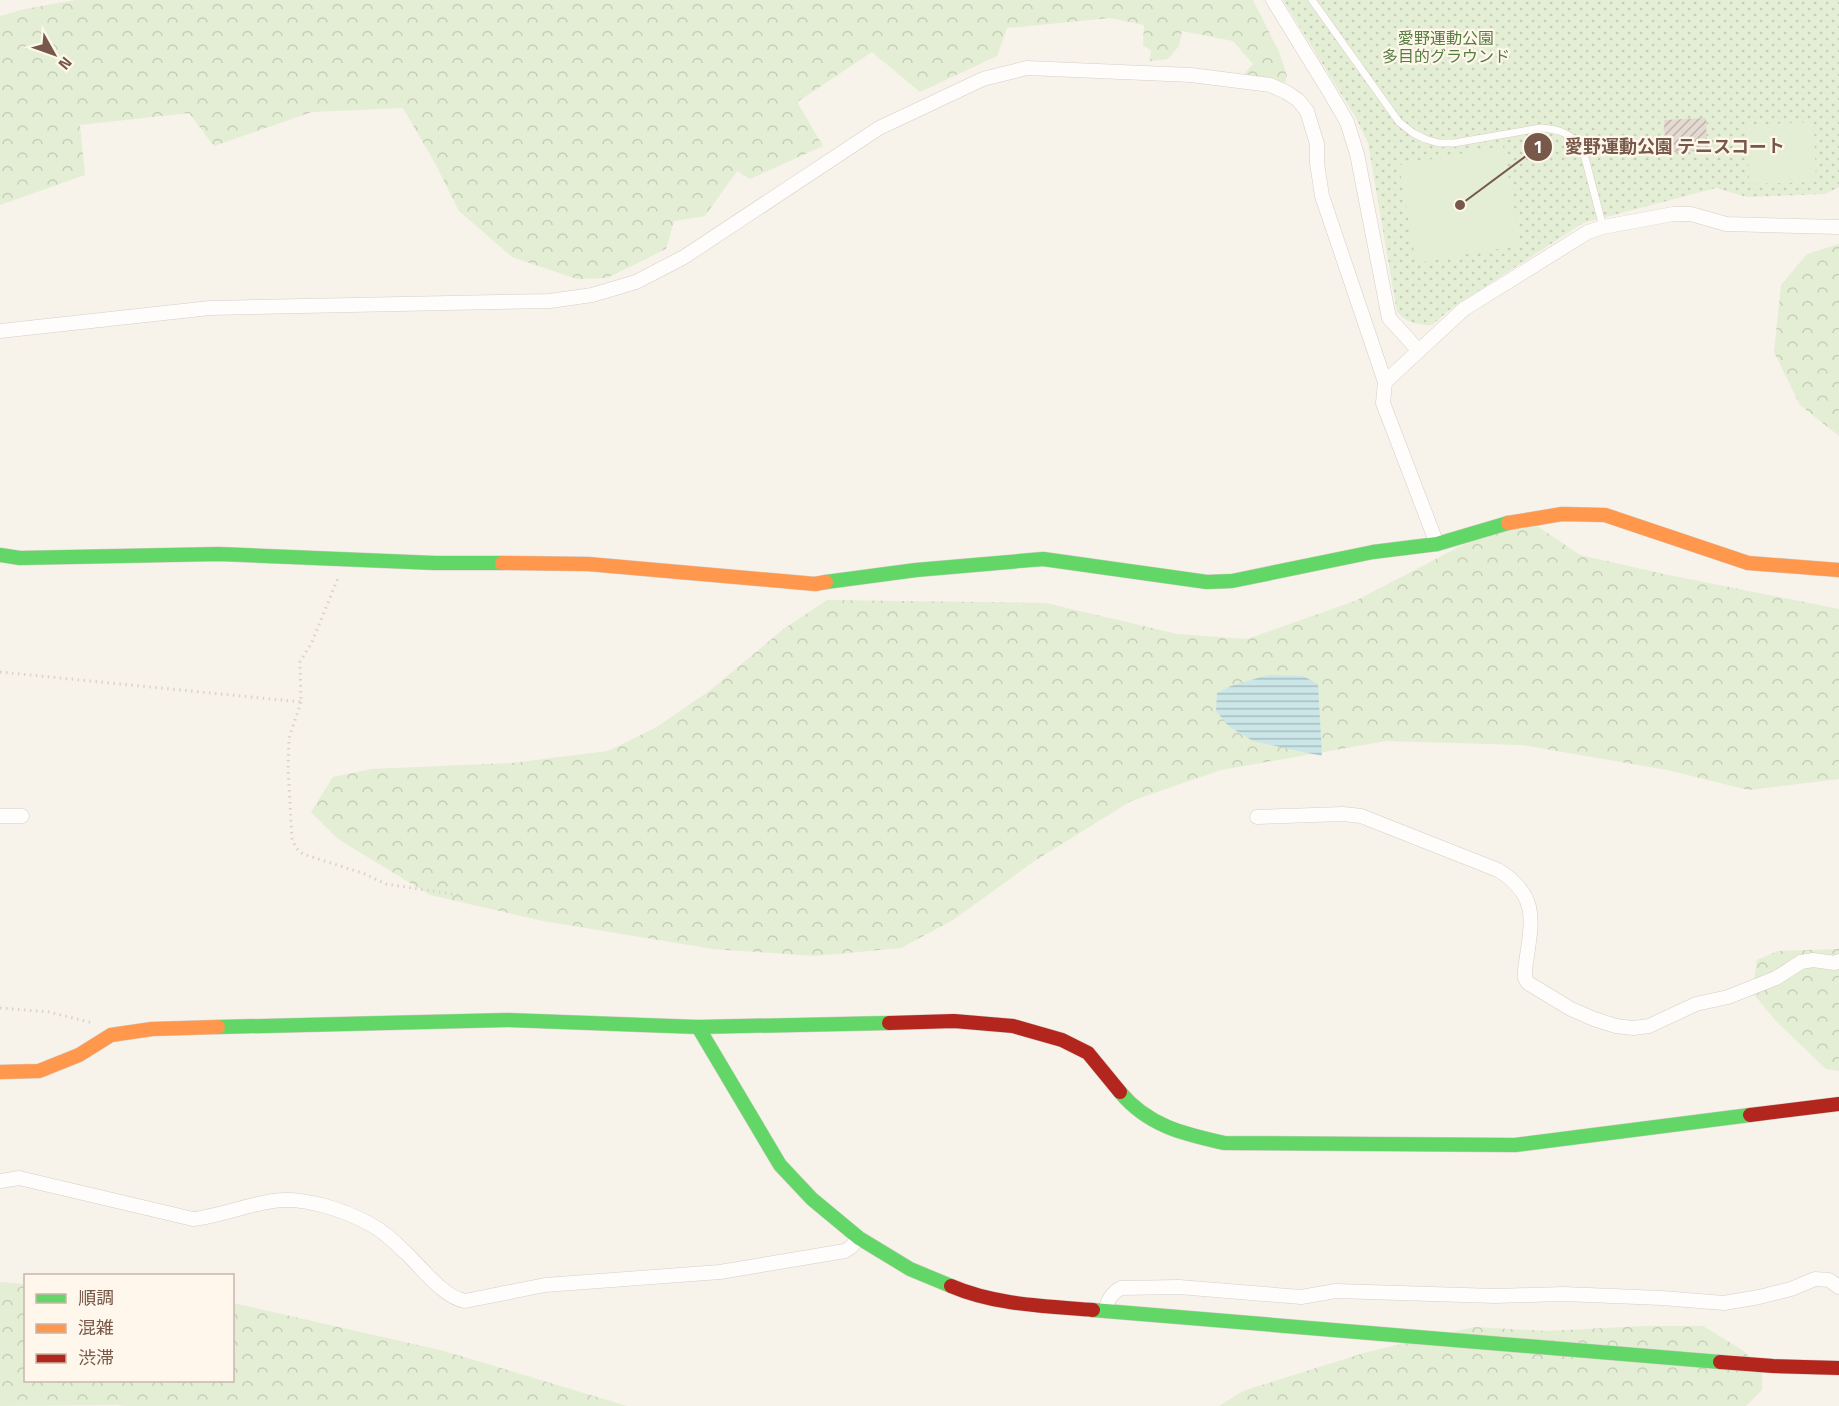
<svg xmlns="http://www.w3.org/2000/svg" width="1839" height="1406" font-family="'Titillium Web','Noto Sans JP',sans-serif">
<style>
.green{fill:url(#green-dots)}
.forest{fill:url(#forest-crowns)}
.pitch{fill:#e3eed4}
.water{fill:url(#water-rules)}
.building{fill:url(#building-hatch)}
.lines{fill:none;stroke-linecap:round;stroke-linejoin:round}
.lane-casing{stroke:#d6cec7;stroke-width:8}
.street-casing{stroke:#d6cec7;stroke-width:15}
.fast-casing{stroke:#d6cec6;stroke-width:15}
.slow-casing{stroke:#d6cec6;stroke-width:15}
.jam-casing{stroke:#d6cec6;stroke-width:15}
.path{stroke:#dad2cd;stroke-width:3;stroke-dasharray:1.5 4.5;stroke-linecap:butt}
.lane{stroke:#fefdfc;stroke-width:7}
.street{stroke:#fefdfc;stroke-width:14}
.fast{stroke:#63d668;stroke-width:14}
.slow{stroke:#ff974d;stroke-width:14}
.jam{stroke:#b3261e;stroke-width:14}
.labels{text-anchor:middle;stroke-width:4.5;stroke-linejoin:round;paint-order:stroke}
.park-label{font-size:16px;fill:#547d40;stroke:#fff7eb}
.leader{fill:none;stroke:#775849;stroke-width:2}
.callout-dot{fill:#775849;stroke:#fff7eb;stroke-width:2}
.mark-label{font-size:18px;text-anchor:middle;font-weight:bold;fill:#fff}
.callout-label{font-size:18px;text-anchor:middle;font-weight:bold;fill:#775849;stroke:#fff7eb;stroke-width:4.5;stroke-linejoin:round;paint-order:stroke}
</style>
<defs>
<pattern id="green-dots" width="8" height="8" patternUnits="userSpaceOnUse" patternTransform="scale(1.5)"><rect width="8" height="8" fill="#e3eed4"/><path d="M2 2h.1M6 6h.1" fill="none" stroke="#c6ceb8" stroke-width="1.8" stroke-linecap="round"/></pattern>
<pattern id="forest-crowns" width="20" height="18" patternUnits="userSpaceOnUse" patternTransform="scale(1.5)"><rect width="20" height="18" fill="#e3eed4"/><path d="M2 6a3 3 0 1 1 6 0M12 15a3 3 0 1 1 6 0" fill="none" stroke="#c6ceb8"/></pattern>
<pattern id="water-rules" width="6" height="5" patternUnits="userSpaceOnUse" patternTransform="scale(1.5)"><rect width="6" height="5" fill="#cbe6e8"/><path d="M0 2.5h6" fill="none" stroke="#aabdbe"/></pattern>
<pattern id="building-hatch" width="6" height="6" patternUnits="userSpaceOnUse" patternTransform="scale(1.5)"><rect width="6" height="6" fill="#e4dad1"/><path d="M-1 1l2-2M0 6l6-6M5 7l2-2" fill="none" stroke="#beb4ac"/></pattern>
</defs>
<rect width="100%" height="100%" fill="#f7f2ea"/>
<!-- green -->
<path class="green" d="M1283,0H1839V187L1825,194L1747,197L1716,188L1583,223L1452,308L1432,325C1417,325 1408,323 1397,312L1368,143L1356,118Z"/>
<!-- forest -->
<g class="forest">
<polygon points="75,0 1253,0 1279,52 1287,76 1284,86 1244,74 1253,64 1233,41 1182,31 1179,46 1168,59 1150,61 1151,50 1143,46 1144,25 1110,18 1007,28 997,56 920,92 872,52 797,102 823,146 750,179 737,171 705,216 674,221 666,249 607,278 577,279 512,257 459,211 435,163 403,108 312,112 214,146 189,113 80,125 85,175 0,205 0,16 25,9"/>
<polygon points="1839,244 1839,436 1800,405 1774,352 1781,285 1807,254"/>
<polygon points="1531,522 1580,555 1659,573 1839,609 1839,779 1749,790 1667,770 1522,745 1386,741 1221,770 1131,801 1033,862 953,920 901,948 815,956 713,949 543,921 430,895 338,839 311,812 333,777 371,769 512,763 608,751 655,728 708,692 785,628 827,600 1046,603 1177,634 1247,639 1355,601 1486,533"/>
<polygon points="1839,949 1839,1071 1826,1069 1776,1021 1752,992 1757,960 1778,951"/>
<polygon points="0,1282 25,1284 26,1380 232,1380 233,1303 444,1351 627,1406 127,1406 117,1405 0,1406"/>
<polygon points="1645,1326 1703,1326 1742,1350 1762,1368 1762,1390 1746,1406 1219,1406 1243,1391 1367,1352 1474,1327 1546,1331"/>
</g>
<!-- pitch -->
<g class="pitch">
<polygon points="1814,122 1816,182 1749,184 1747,125"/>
<polygon points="1503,146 1521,245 1416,263 1399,165"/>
</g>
<!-- water -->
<polygon class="water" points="1268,675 1303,676 1318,684 1322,756 1253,741 1230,727 1216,711 1217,693 1231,686"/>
<!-- building -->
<polygon class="building" points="1706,118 1707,151 1665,152 1664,120"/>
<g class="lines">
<defs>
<path id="lane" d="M1312,0L1399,122L1413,133L1425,139L1439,143H1454L1540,128C1560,129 1572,134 1583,150L1603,227"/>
<g id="street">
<polyline points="1273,0 1329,91 1347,122 1357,154 1389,318 1419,351"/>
<polyline points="0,331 210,308 550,301 592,295 636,282 684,257 879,128 983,79 1027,68 1191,75 1270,85 1286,92 1298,100 1307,111 1317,144 1317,163 1322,196 1385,382 1383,403 1437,544"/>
<polyline points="1385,382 1464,309 1588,232 1603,227 1673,214 1691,214 1726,224 1839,227"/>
<polyline points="0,816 22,816"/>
<path d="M1257,817L1343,814L1361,816L1498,870C1543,898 1530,926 1525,971V978L1528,983L1571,1009L1594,1019L1616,1026L1633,1028L1649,1026L1696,1004L1728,997L1776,978L1801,962L1813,960L1835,963L1839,961"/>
<path d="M0,1181L19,1178L193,1219C220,1216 246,1205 273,1201C303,1196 344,1210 370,1224C383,1231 395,1242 406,1253C422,1268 443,1297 465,1301L545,1285L720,1272L845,1251L851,1247L859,1238"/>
<path d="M1106,1311C1107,1299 1112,1293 1121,1288L1179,1287L1301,1297L1336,1291L1495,1296L1563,1294L1662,1298L1724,1303L1759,1297L1791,1289L1815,1279L1829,1280L1839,1287"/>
</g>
<g id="fast">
<polyline points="0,555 20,558 219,554 435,563 502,563"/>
<polyline points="826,582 916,570 1043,559 1207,582 1232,581 1373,552 1437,544 1508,523"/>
<polyline points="218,1027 507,1020 698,1027 889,1023"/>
<polyline points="698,1027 780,1165 812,1199 859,1238 910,1269 951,1286"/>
<path d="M1120,1092C1148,1126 1184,1134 1224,1143L1515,1145L1750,1115"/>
<polyline points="1093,1310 1720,1362"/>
</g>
<g id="slow">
<polyline points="1508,523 1562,514 1605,515 1748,563 1839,570"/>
<polyline points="502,563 588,564 815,584 826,582"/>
<polyline points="0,1072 39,1071 79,1055 111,1035 152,1029 218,1027"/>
</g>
<g id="jam">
<polyline points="889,1023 954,1021 1013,1026 1062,1040 1088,1053 1120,1092"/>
<polyline points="1750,1115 1839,1104"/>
<path d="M951,1286C995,1305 1045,1306 1093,1310"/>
<polyline points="1720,1362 1773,1366 1839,1368"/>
</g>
</defs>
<!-- lane casing -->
<use href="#lane" class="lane-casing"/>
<!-- street casing -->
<use href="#street" class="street-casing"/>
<!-- fast casing -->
<use href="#fast" class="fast-casing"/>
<!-- slow casing -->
<use href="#slow" class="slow-casing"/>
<!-- jam casing -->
<use href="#jam" class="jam-casing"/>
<!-- path -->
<g class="path">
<polyline points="0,672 301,702 300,662 312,642 338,578"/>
<polyline points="301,702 289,738 288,768 292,838 296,848 303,854 365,874 386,884 459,895"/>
<polyline points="0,1008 49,1012 93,1023"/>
</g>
<!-- lane -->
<use href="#lane" class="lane"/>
<!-- street -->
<use href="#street" class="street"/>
<!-- fast -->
<use href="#fast" class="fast"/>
<!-- slow -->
<use href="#slow" class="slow"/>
<!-- jam -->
<use href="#jam" class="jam"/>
</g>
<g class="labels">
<!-- park labels -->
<g class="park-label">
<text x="1446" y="44">愛野運動公園<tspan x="1446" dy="18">多目的グラウンド</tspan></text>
</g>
</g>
<!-- callouts -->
<path class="leader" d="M1460 205L1538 147"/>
<g class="callout-dot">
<circle cx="1460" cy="205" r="6"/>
<circle cx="1538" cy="147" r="15"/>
</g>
<g class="mark-label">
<text x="1538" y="153">1</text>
</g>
<g class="callout-label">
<text x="1675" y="153">愛野運動公園 テニスコート</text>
</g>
<!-- legend -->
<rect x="24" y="1274" width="210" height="108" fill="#fff7eb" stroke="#c9b7aa" stroke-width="1.5"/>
<rect x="36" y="1294" width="30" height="9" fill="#63d668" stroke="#c9b7aa" stroke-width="1.5"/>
<text x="78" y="1304" font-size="18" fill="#775849">順調</text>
<rect x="36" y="1324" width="30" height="9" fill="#ff974d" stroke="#c9b7aa" stroke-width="1.5"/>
<text x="78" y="1334" font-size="18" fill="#775849">混雑</text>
<rect x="36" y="1354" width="30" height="9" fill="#b3261e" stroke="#c9b7aa" stroke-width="1.5"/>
<text x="78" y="1364" font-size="18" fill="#775849">渋滞</text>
<!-- north arrow -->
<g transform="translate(54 54) rotate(130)" stroke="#fff7eb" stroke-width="4.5" paint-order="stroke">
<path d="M0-4.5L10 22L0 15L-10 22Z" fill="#775849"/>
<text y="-9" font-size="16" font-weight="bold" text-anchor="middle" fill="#775849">N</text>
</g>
</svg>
